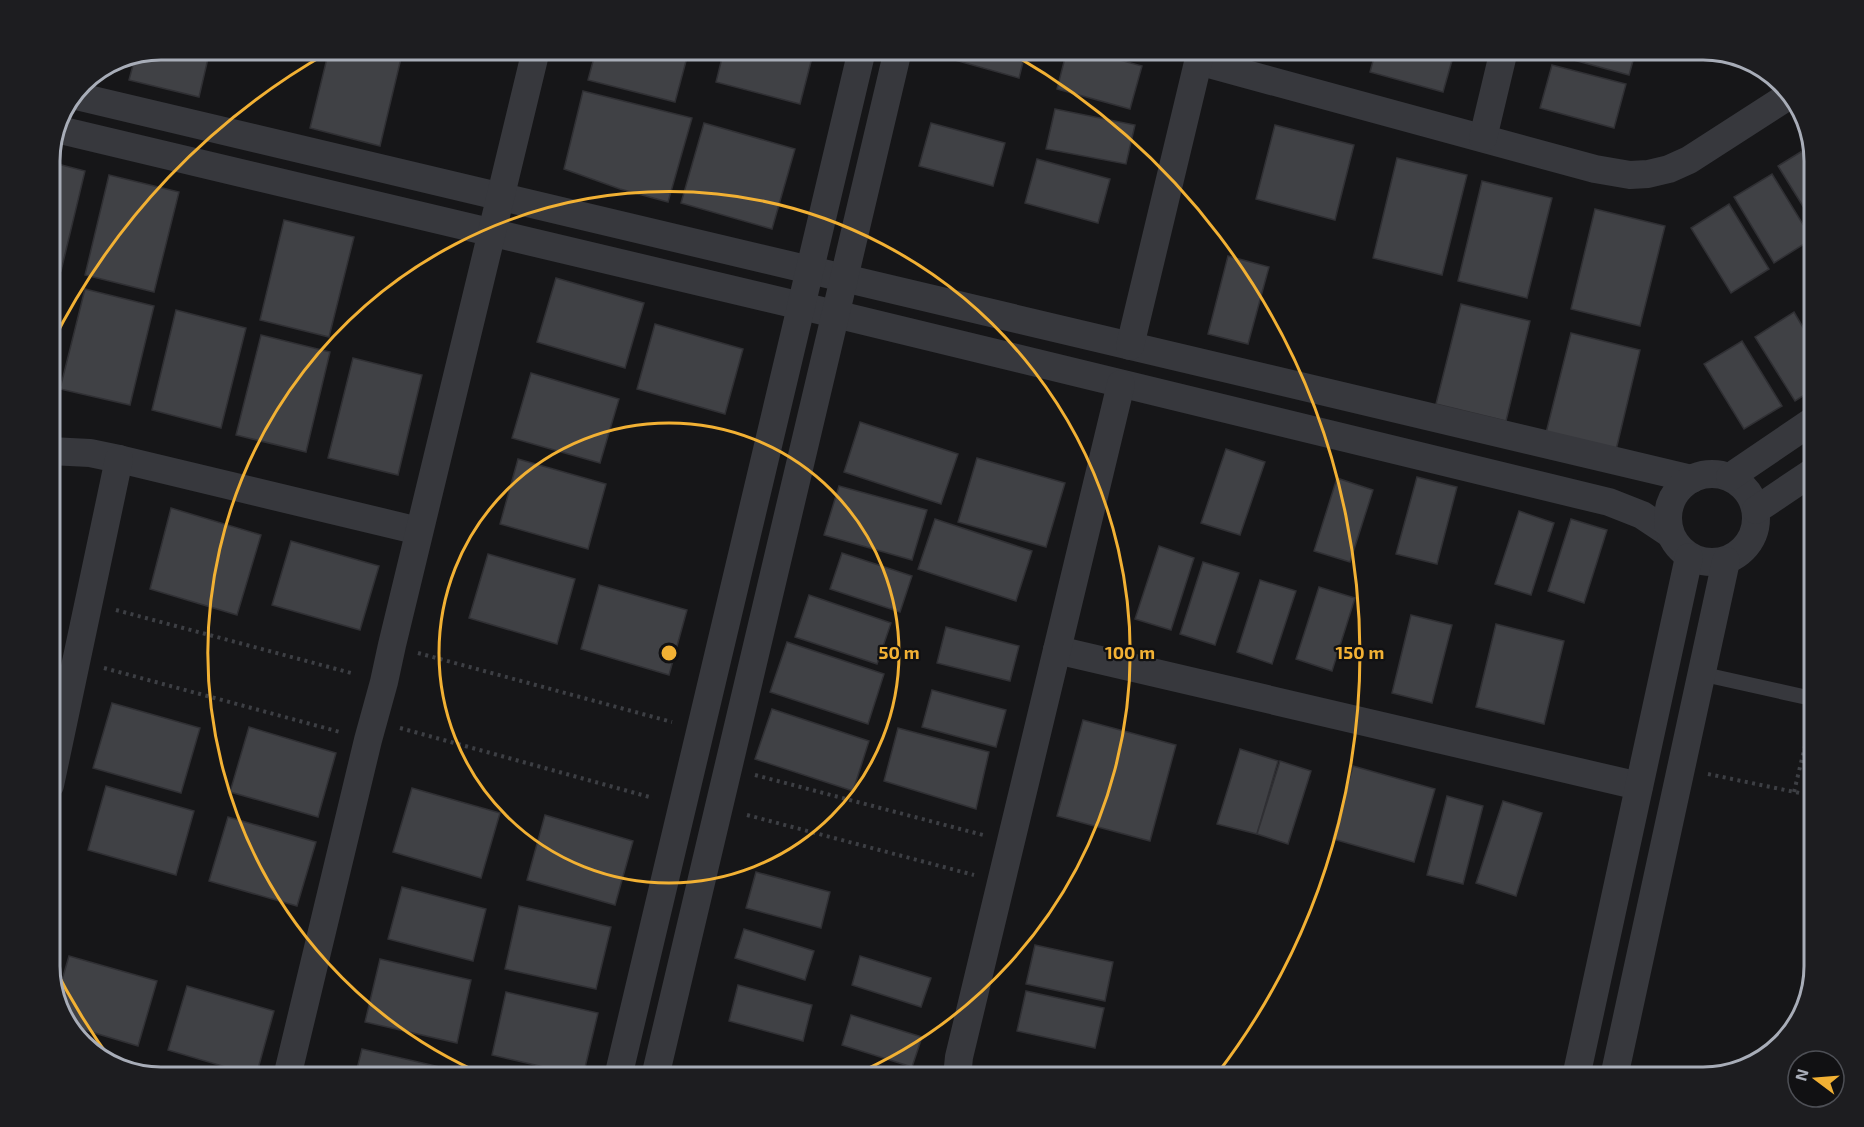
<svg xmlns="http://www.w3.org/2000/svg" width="1864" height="1127" font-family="'Exo 2',sans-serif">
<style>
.building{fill:#404145;stroke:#303034;stroke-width:1.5}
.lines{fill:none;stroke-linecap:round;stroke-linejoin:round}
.path{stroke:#3d3f44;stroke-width:4;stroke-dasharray:3 4.5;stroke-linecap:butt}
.service{stroke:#37383d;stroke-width:15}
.minor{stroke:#37383d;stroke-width:28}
.ring{fill:none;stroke:#f2b134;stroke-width:3}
.rim{fill:none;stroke:#a8adb8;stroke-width:3}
.centre{fill:#f2b134;stroke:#111113;stroke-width:3}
.ring-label{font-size:18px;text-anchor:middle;font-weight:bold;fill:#f2b134;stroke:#111113;stroke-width:4.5;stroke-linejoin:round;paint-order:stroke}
</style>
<rect width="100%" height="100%" fill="#161618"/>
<!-- building -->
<g class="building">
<polygon points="161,50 210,50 199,97 129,80 136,54"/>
<polygon points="329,50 403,50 380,146 310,128"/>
<polygon points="596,50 689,50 675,102 588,80"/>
<polygon points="724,50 814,50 800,104 716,82"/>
<polygon points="946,50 1026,50 1019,78 944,57"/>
<polygon points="1067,50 1083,50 1142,66 1130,109 1057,89"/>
<polygon points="1376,50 1455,50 1443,92 1370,72"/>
<polygon points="1557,50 1636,50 1629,75 1555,55"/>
<polygon points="1552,65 1626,84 1614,128 1540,108"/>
<polygon points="583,91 692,118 668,202 620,189 564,169"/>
<polygon points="1055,109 1135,125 1126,164 1046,149"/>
<polygon points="704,123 795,149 772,229 681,203"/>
<polygon points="931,123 1005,143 993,186 919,166"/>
<polygon points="1275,125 1354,145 1335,220 1256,199"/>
<polygon points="1812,145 1814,154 1814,224 1778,166"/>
<polygon points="1397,158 1467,175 1442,275 1373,258"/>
<polygon points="1037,159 1110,179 1098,223 1025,203"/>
<polygon points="50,162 85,171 61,271 50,268"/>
<polygon points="1772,174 1812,239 1774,263 1734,197"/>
<polygon points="109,175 179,192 154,292 85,275"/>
<polygon points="1482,181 1552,198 1527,298 1458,281"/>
<polygon points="1729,204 1769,269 1731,293 1691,228"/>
<polygon points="1595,209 1665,226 1640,326 1571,309"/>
<polygon points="284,220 354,237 329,337 260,320"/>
<polygon points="1228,256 1269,267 1248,344 1208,334"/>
<polygon points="556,278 644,303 625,368 537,342"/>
<polygon points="85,289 154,306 130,405 60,389"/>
<polygon points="1461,304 1530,321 1506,421 1436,404"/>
<polygon points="176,310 246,328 221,428 152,410"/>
<polygon points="1794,312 1814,346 1814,389 1795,401 1755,337"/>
<polygon points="655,324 743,349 725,414 637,389"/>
<polygon points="1571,333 1640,350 1616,450 1546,433"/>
<polygon points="261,335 330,352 306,452 236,435"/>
<polygon points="1742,341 1782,406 1744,429 1704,364"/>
<polygon points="353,358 422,375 398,475 328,458"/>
<polygon points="531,373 619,399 600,463 512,438"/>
<polygon points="860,422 958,454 941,504 844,472"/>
<polygon points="1226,449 1265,462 1240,535 1201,523"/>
<polygon points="977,458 1065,483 1046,547 958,522"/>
<polygon points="518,459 606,484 588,549 500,524"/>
<polygon points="1417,477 1457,487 1437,564 1396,554"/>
<polygon points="1337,478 1373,490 1350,562 1314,551"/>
<polygon points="839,486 927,510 912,560 824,535"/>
<polygon points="171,508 261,535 237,615 150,589"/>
<polygon points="1519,511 1554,523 1531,595 1495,584"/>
<polygon points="935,519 1032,551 1016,601 918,569"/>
<polygon points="1571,519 1607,530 1584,603 1548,591"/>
<polygon points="291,541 379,566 360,630 272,605"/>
<polygon points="1159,546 1194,558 1171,630 1135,619"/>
<polygon points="842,553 912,576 900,612 830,589"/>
<polygon points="488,554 575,579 557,644 469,618"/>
<polygon points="1203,562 1239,573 1215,645 1180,634"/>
<polygon points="1260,580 1296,591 1272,664 1237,652"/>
<polygon points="599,585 687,610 669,675 581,649"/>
<polygon points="1319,587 1355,598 1332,671 1296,659"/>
<polygon points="809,595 891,623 877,664 795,637"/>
<polygon points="1411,615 1452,625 1432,703 1392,693"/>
<polygon points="1496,624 1564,641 1544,724 1476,707"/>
<polygon points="946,627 1019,646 1010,681 937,663"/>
<polygon points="787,642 884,674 868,724 770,692"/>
<polygon points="932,690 1006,710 996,747 922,727"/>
<polygon points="112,703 200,728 181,793 93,768"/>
<polygon points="772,709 869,741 853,791 755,759"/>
<polygon points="1083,720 1176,745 1150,841 1057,816"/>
<polygon points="249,727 336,753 318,817 230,792"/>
<polygon points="898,728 989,752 976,809 884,781"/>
<polygon points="1240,749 1278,761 1257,834 1217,824"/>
<polygon points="1280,761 1311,771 1288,844 1257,834"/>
<polygon points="1353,766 1435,789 1414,862 1333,839"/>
<polygon points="106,786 194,811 176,875 88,850"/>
<polygon points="412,788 500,813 481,878 393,852"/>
<polygon points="1447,796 1483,806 1463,884 1427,875"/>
<polygon points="1503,801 1542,813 1516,896 1476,883"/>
<polygon points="545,815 633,841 615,905 527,880"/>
<polygon points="228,817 316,842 297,906 209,881"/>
<polygon points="756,872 830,892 821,928 746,908"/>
<polygon points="402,887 486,909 473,961 388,939"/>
<polygon points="519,906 611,927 596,989 505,969"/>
<polygon points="744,929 814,951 805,980 735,958"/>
<polygon points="1035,945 1113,962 1105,1001 1026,984"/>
<polygon points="69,956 157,981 138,1046 68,1025 65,1022 57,997"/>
<polygon points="860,956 931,978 921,1007 852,985"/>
<polygon points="380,959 471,980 457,1043 365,1022"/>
<polygon points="738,985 812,1005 803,1041 729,1021"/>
<polygon points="187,986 274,1011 256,1076 168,1050"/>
<polygon points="1026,991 1104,1008 1095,1048 1017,1031"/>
<polygon points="506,992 598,1013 583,1076 492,1055"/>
<polygon points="851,1015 922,1037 912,1067 842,1045"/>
<polygon points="362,1049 453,1070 451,1077 355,1077"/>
</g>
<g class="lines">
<!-- path -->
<g class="path">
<polyline points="116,610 355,674"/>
<polyline points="418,653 672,722"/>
<polyline points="104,668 340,732"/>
<polyline points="400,728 653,798"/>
<polyline points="1708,774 1814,796"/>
<polyline points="755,775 983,835"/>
<polyline points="1794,792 1811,721"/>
<polyline points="747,815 974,875"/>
</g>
<!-- service -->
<polyline class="service" points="1702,674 1814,699"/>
<!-- minor -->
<g class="minor">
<polyline points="1198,61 1595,169 1630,175 1648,174 1669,169 1689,160 1790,95"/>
<polyline points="76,96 1692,479"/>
<polyline points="60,130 835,314 1609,502 1642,515 1669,533"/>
<polyline points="1483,138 1504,50"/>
<polyline points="1130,346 1201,50"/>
<polyline points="50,451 90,453 119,459 419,531"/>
<circle cx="1712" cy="518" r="44"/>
<polyline points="1730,477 1814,420"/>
<polyline points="1756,510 1814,471"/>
<polyline points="1057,650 1639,786"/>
<polyline points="50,785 119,459"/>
<polyline points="287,1077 368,740 384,682 392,645 536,50"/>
<polyline points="618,1077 862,50"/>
<polyline points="655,1077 898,50"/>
<polyline points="957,1077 959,1057 1121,384"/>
<polyline points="1576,1077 1689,557"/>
<polyline points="1614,1077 1726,561"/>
</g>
</g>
<!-- distance rings -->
<g class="ring">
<circle cx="669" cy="653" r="230"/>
<path d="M489 1077A461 461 0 1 1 849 1077"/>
<path d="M114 1064A691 691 0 0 1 51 961M51 345A691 691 0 0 1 329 52M1009 52A691 691 0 0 1 1217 1074"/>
</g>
<!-- crop -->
<path d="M0 0H1864V1127H0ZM161 60H1703A101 101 0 0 1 1804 161V966A101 101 0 0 1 1703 1067H161A101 101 0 0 1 60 966V161A101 101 0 0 1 161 60Z" fill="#1d1d20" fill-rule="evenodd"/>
<path class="rim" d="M161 60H1703A101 101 0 0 1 1804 161V966A101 101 0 0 1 1703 1067H161A101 101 0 0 1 60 966V161A101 101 0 0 1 161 60Z"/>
<circle cx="669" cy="653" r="9" class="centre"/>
<g class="ring-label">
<text x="899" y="659">50 m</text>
<text x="1130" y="659">100 m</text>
<text x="1360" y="659">150 m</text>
</g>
<!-- north arrow -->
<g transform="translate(1816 1079) rotate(286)"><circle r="28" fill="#111113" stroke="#4d4f55" stroke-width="1.5"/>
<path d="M0-4.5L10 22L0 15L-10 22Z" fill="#f2b134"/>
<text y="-9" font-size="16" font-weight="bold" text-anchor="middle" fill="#a8adb8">N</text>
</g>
</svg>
